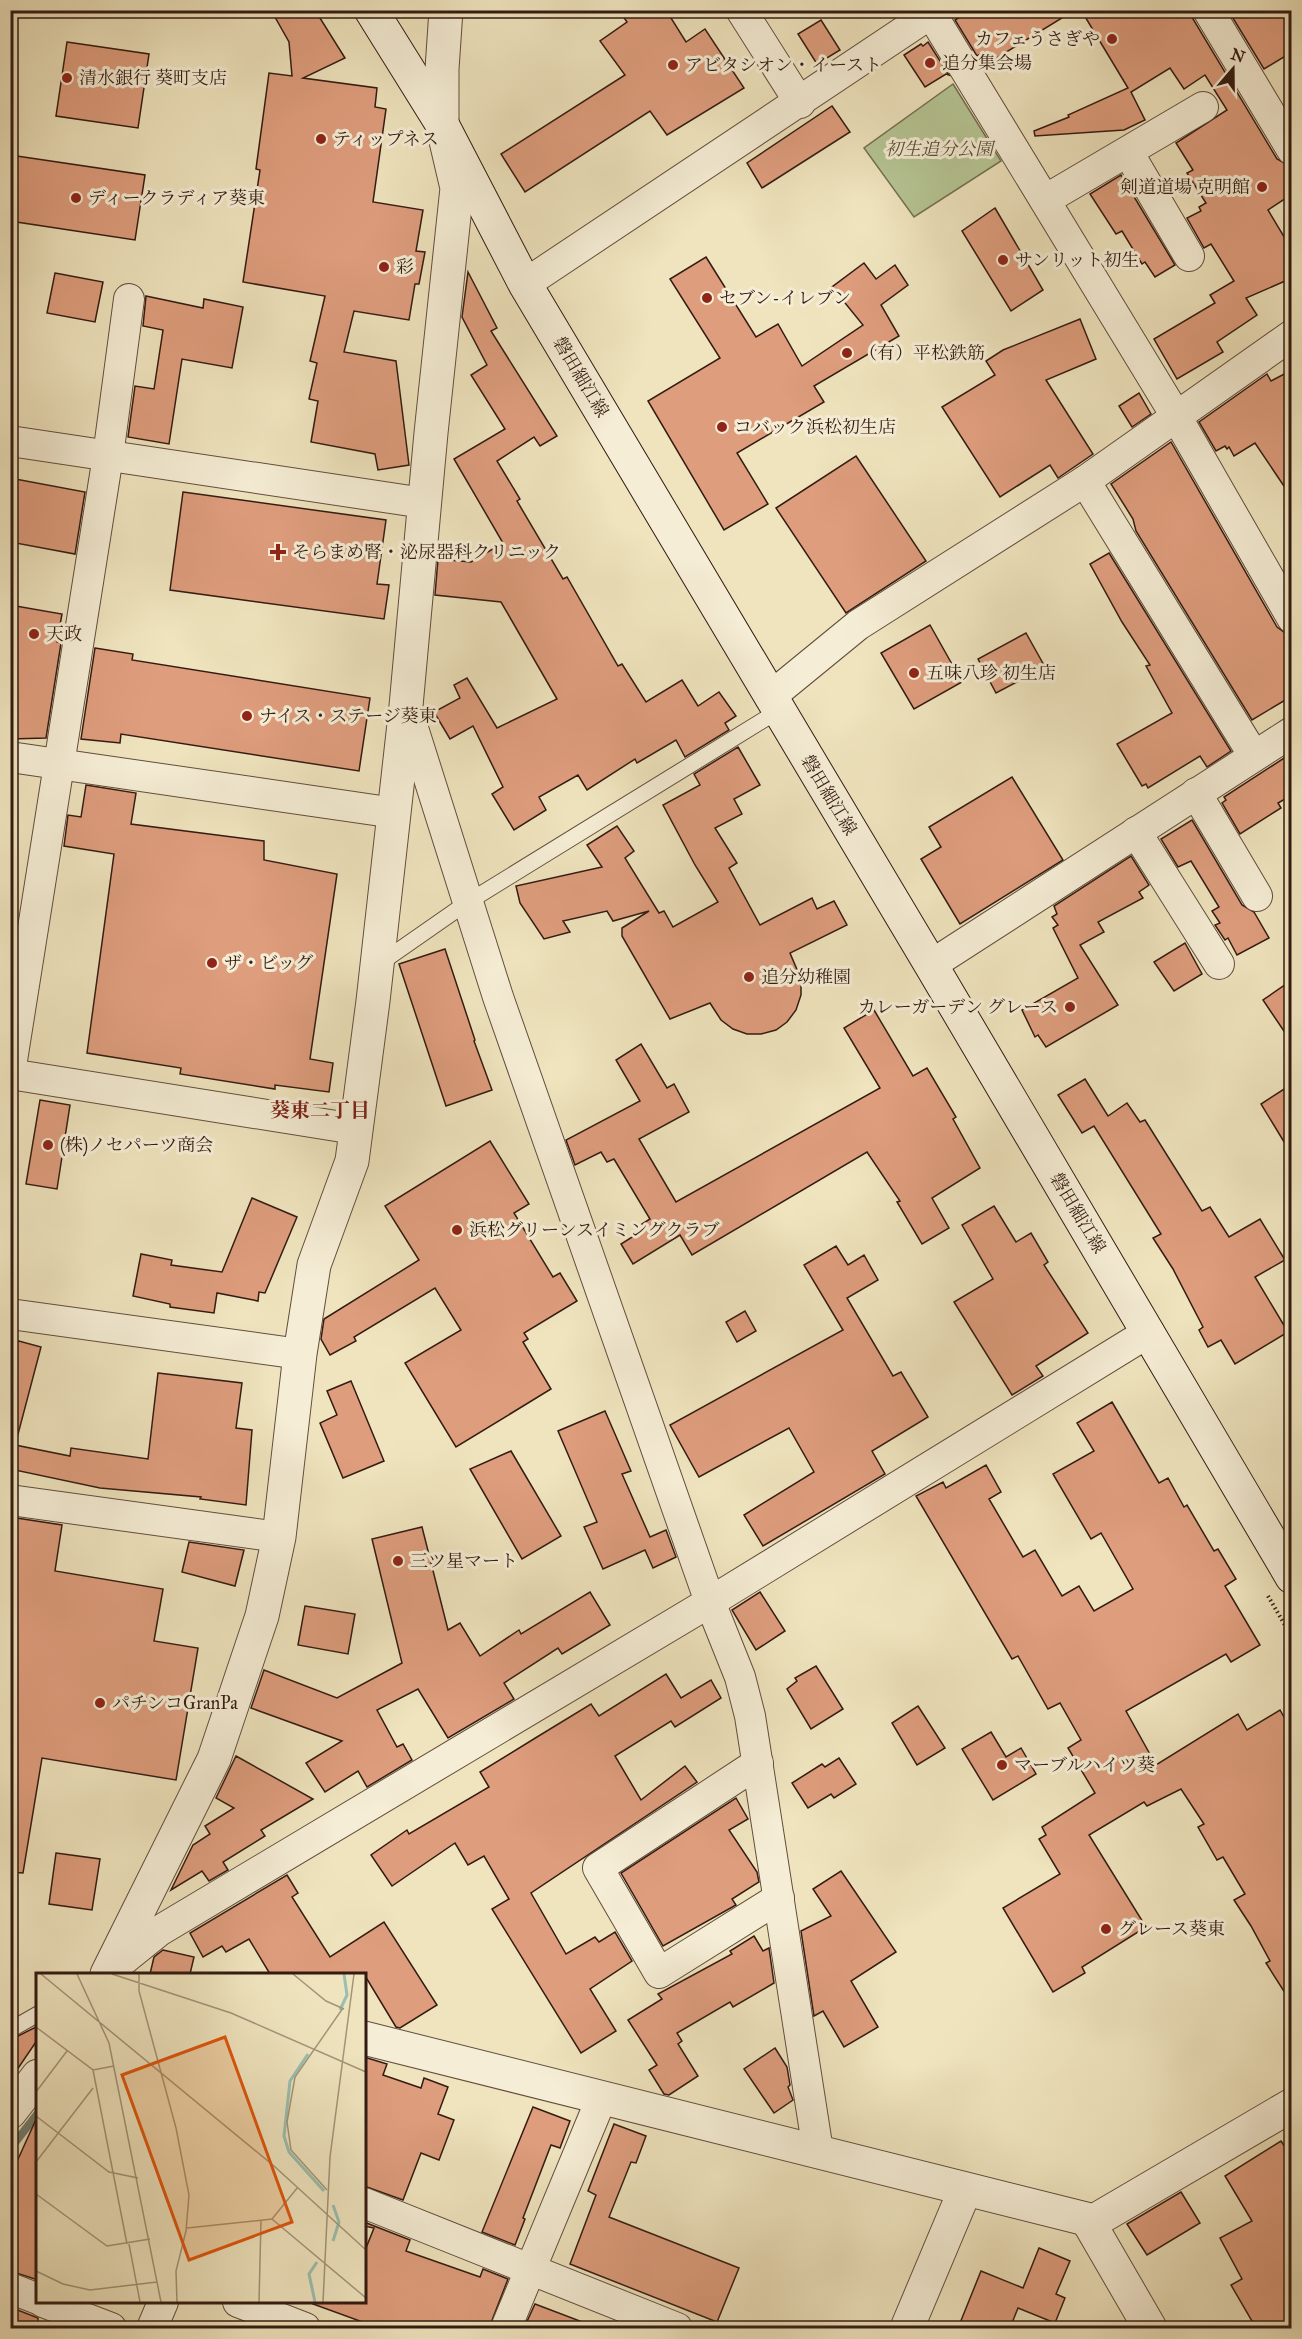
<svg xmlns="http://www.w3.org/2000/svg" width="1302" height="2339" font-family="'IM FELL Great Primer','Noto Serif JP',serif">
<style>
.green{fill:#b6c594;stroke:#747053;stroke-width:1.5}
.lines{fill:none;stroke-linecap:round;stroke-linejoin:round}
.stream{stroke:#717d71;stroke-width:8}
.building{fill:#de9d7d;stroke:#331b12;stroke-width:1.5}
.service-casing{stroke:#624d3d;stroke-width:17}
.minor-casing{stroke:#624d3d;stroke-width:32}
.tertiary-casing{stroke:#624d3d;stroke-width:35}
.secondary-casing{stroke:#331b12;stroke-width:35}
.path{stroke:#331b12;stroke-width:4;stroke-dasharray:1.5 3;stroke-linecap:butt}
.service{stroke:#f5edd5;stroke-width:15}
.minor{stroke:#f5edd5;stroke-width:30}
.tertiary{stroke:#f5edd5;stroke-width:33}
.secondary{stroke:#f5edd5;stroke-width:33}
.poi-dot{fill:#8f2418;stroke:#f5edd5;stroke-width:2}
.labels{text-anchor:middle;stroke-width:6;stroke-linejoin:round;paint-order:stroke}
.poi-label{font-size:18px;fill:#331b12;stroke:#f5edd5;text-anchor:start}
.park-label{font-size:18px;font-style:italic;fill:#5a4e39;stroke:#f5edd5}
.street-label{font-size:18px;fill:#331b12;stroke:#f5edd5}
.neighbourhood-label{font-size:20px;font-weight:bold;fill:#7a1f14;stroke:#f5edd5}
.inset-river{fill:none;stroke:#9abfb0;stroke-width:3}
.inset-road{fill:none;stroke:#a49479;stroke-width:1.5}
.view{fill:#df560c;fill-opacity:0.15;stroke:#df560c;stroke-width:3}
.inset-edge{fill:none;stroke:#331b12;stroke-width:3}
</style>
<rect width="100%" height="100%" fill="#efe4be"/>
<filter id="stains"><feTurbulence type="fractalNoise" baseFrequency=".00333" numOctaves="4"/><feColorMatrix values="0 0 0 0 .2 0 0 0 0 .09 0 0 0 0 .02 0 0 0 .5 -.17"/></filter>
<radialGradient id="worn" r=".72"><stop offset=".6" stop-color="#630" stop-opacity="0"/><stop offset="1" stop-color="#630" stop-opacity=".3"/></radialGradient>
<!-- green -->
<polygon class="green" points="953,84 1001,161 914,217 864,148"/>
<g class="lines">
<!-- stream -->
<polyline class="stream" points="10,2149 38,2113"/>
</g>
<!-- building -->
<g class="building">
<polygon points="271,10 315,10 345,58 303,78 377,88 375,107 386,109 373,202 423,210 416,251 425,252 419,284 415,284 409,320 354,311 344,352 396,361 409,465 378,470 375,454 311,442 318,401 309,399 317,363 310,361 325,296 243,282 260,170 256,169 269,73 292,76 289,42"/>
<polygon points="619,10 666,10 686,42 705,29 744,88 667,135 650,111 525,192 501,154 625,75 600,41 627,22"/>
<polygon points="971,10 1075,10 995,59 992,54 987,57 984,52 977,56 955,20"/>
<polygon points="1081,10 1191,10 1193,19 1277,159 1292,167 1292,194 1268,210 1292,250 1292,278 1246,298 1257,315 1217,342 1223,352 1177,379 1154,339 1215,303 1210,295 1234,281 1211,244 1204,248 1187,218 1201,211 1199,207 1206,203 1187,173 1193,170 1176,143 1227,110 1205,75 1184,89 1170,68 1131,92 1145,120 1124,130 1035,136 1034,131 1069,117 1068,115 1128,88"/>
<polygon points="1228,10 1292,10 1292,52 1264,69"/>
<polygon points="821,20 840,50 817,64 798,34"/>
<polygon points="67,42 149,54 138,128 56,116"/>
<polygon points="928,42 949,75 946,74 925,87 904,55 921,44 923,46"/>
<polygon points="832,106 850,132 762,188 747,163"/>
<polygon points="10,155 145,175 135,240 10,221"/>
<polygon points="1121,175 1175,265 1155,277 1145,262 1142,264 1122,231 1116,234 1090,194"/>
<polygon points="995,208 1043,290 1011,311 962,231"/>
<polygon points="706,257 756,337 778,324 802,366 863,325 832,287 864,263 876,279 895,265 908,285 881,305 899,336 814,386 824,402 737,453 768,504 724,530 648,401 720,358 670,279"/>
<polygon points="468,272 497,328 491,331 557,436 540,446 534,437 497,461 520,499 517,501 563,579 567,577 618,666 622,664 646,702 682,680 698,706 719,692 736,716 725,723 729,730 685,757 676,740 637,763 635,759 587,790 578,775 539,797 546,810 514,830 492,794 503,787 473,726 450,739 434,712 460,698 454,685 467,678 497,728 557,699 501,602 435,595 438,559 471,562 503,543 454,459 505,429 471,375 487,365 462,317"/>
<polygon points="55,273 103,282 95,322 47,313"/>
<polygon points="146,296 203,308 204,299 243,307 232,368 182,359 169,444 128,437 135,386 154,389 163,330 143,326"/>
<polygon points="1080,319 1096,359 1046,380 1093,454 1058,478 1050,465 1000,497 942,407 995,375 986,361 1003,350"/>
<polygon points="1292,370 1292,498 1255,443 1234,456 1229,447 1227,449 1225,446 1216,451 1199,422 1267,374 1271,381"/>
<polygon points="1139,393 1151,414 1132,427 1119,406"/>
<polygon points="1171,442 1277,627 1292,638 1292,696 1252,720 1136,531 1133,519 1111,484"/>
<polygon points="856,456 926,561 846,613 776,508"/>
<polygon points="10,478 85,492 75,554 10,542"/>
<polygon points="183,492 386,520 377,584 389,585 384,619 170,590"/>
<polygon points="1109,553 1231,751 1207,767 1200,756 1148,788 1146,784 1142,786 1117,744 1172,713 1146,666 1150,665 1122,622 1090,564"/>
<polygon points="10,605 62,614 57,642 61,643 46,738 10,739"/>
<polygon points="930,625 962,682 914,709 881,653"/>
<polygon points="1026,633 1045,667 996,693 978,659"/>
<polygon points="95,648 133,654 132,660 370,698 359,771 121,734 120,743 81,739"/>
<polygon points="738,747 760,785 734,799 742,814 715,828 737,863 729,868 760,925 812,898 817,909 834,901 847,925 790,953 801,979 801,995 796,1010 787,1022 776,1030 761,1034 747,1034 733,1029 721,1020 710,1003 670,1019 622,936 622,928 649,911 613,921 607,911 563,921 570,932 544,939 520,903 516,886 602,867 587,845 617,826 634,851 625,858 659,913 664,911 673,927 718,902 695,865 663,805 700,785 694,774"/>
<polygon points="1292,753 1292,795 1278,803 1281,808 1240,834 1222,803 1226,800 1224,797"/>
<polygon points="1012,777 1063,860 960,924 921,859 941,847 929,827"/>
<polygon points="86,785 136,793 131,824 264,841 264,860 337,874 310,1059 333,1063 329,1092 275,1085 275,1089 180,1074 181,1068 87,1053 114,854 64,846 68,815 81,817"/>
<polygon points="1192,820 1242,905 1254,912 1269,938 1237,955 1228,938 1225,940 1215,925 1220,923 1212,911 1219,907 1191,861 1178,867 1161,839"/>
<polygon points="1131,856 1149,885 1139,892 1143,898 1098,922 1104,932 1080,945 1118,1005 1046,1047 1038,1035 1035,1037 1022,1010 1078,978 1053,928 1058,925 1052,917 1057,914 1054,906"/>
<polygon points="1185,943 1202,974 1174,991 1154,962"/>
<polygon points="445,949 475,1040 474,1041 492,1090 446,1106 399,964"/>
<polygon points="1292,980 1292,1043 1263,1000"/>
<polygon points="874,1010 913,1076 927,1068 956,1117 953,1119 980,1168 932,1198 949,1228 922,1244 897,1202 900,1201 867,1152 692,1255 680,1235 633,1264 621,1244 645,1229 642,1224 650,1219 614,1159 607,1162 601,1152 575,1165 566,1140 640,1101 616,1060 641,1044 667,1088 674,1084 689,1112 639,1139 676,1202 880,1088 844,1028"/>
<polygon points="1085,1079 1108,1116 1127,1103 1140,1122 1145,1120 1202,1211 1210,1207 1229,1237 1260,1219 1285,1260 1255,1277 1288,1332 1235,1364 1221,1340 1208,1347 1199,1330 1203,1327 1173,1269 1153,1238 1161,1234 1094,1126 1082,1133 1058,1095"/>
<polygon points="1292,1084 1292,1155 1261,1104"/>
<polygon points="40,1100 70,1105 57,1189 26,1184"/>
<polygon points="490,1141 529,1204 514,1213 553,1277 560,1273 577,1301 524,1333 528,1339 523,1342 551,1389 456,1447 405,1363 461,1330 435,1288 354,1337 356,1341 330,1355 321,1339 324,1319 419,1260 385,1206"/>
<polygon points="252,1198 297,1217 265,1293 259,1292 258,1301 217,1293 214,1313 170,1307 170,1304 133,1296 141,1254 172,1260 171,1265 222,1272"/>
<polygon points="994,1206 1016,1242 1031,1233 1048,1262 1044,1265 1088,1333 1036,1366 1043,1376 1012,1395 954,1302 993,1279 962,1225"/>
<polygon points="836,1246 848,1265 864,1255 878,1280 847,1298 893,1376 901,1372 928,1417 872,1451 885,1474 763,1546 744,1515 814,1472 789,1428 699,1477 670,1425 843,1330 804,1265"/>
<polygon points="745,1311 756,1331 737,1342 726,1322"/>
<polygon points="15,1340 41,1347 17,1438 10,1437 10,1357"/>
<polygon points="158,1373 242,1383 236,1428 252,1430 246,1505 200,1499 201,1497 100,1488 10,1469 10,1444 70,1456 71,1448 148,1459"/>
<polygon points="351,1381 384,1461 343,1478 320,1423 337,1415 327,1391"/>
<polygon points="1112,1402 1159,1483 1168,1478 1184,1507 1187,1505 1214,1551 1218,1549 1236,1579 1225,1586 1260,1645 1231,1662 1226,1654 1126,1711 1156,1765 1238,1714 1247,1730 1280,1710 1292,1731 1292,2004 1266,1963 1270,1961 1251,1926 1234,1900 1245,1894 1223,1857 1217,1860 1198,1827 1204,1824 1181,1789 1147,1806 1144,1802 1089,1835 1146,1927 1082,1967 1085,1973 1053,1992 1003,1908 1060,1874 1039,1839 1046,1835 1042,1827 1095,1793 1068,1748 1081,1740 1060,1703 1048,1709 1018,1656 1012,1659 916,1496 943,1482 946,1488 986,1465 1001,1492 989,1499 1023,1557 1035,1550 1062,1596 1079,1586 1094,1611 1133,1589 1101,1533 1091,1539 1053,1474 1094,1451 1077,1423"/>
<polygon points="605,1411 631,1471 622,1474 650,1537 666,1530 676,1557 653,1568 645,1550 603,1569 584,1527 597,1522 558,1431"/>
<polygon points="511,1451 561,1536 522,1559 470,1469"/>
<polygon points="10,1517 62,1525 55,1571 163,1589 154,1641 198,1648 176,1780 42,1758 23,1873 10,1872"/>
<polygon points="422,1527 448,1630 460,1623 480,1656 519,1630 521,1634 590,1592 610,1625 562,1654 558,1648 504,1683 514,1699 448,1738 418,1689 377,1710 397,1747 403,1744 412,1760 367,1787 358,1771 325,1792 306,1763 342,1741 251,1708 264,1670 337,1698 402,1663 372,1539"/>
<polygon points="189,1542 244,1550 235,1586 182,1572"/>
<polygon points="760,1592 785,1631 756,1650 732,1610"/>
<polygon points="305,1606 355,1614 348,1654 298,1645"/>
<polygon points="816,1666 843,1709 811,1729 787,1689 797,1681 795,1678"/>
<polygon points="666,1674 681,1698 711,1680 721,1698 675,1727 671,1721 615,1756 641,1800 685,1766 697,1782 531,1893 566,1954 595,1937 599,1942 615,1932 632,1961 590,1989 616,2031 581,2053 492,1909 509,1899 484,1856 468,1865 455,1843 392,1886 371,1855 407,1830 409,1834 489,1787 480,1772 537,1737 591,1704 599,1716"/>
<polygon points="918,1706 945,1748 917,1765 892,1723"/>
<polygon points="991,1732 1006,1757 1021,1748 1036,1774 993,1800 962,1749"/>
<polygon points="236,1756 313,1799 261,1830 265,1836 223,1862 228,1870 209,1881 202,1871 171,1890 193,1845 210,1834 205,1826 234,1808 216,1798"/>
<polygon points="839,1758 856,1784 834,1798 831,1794 808,1808 792,1783 822,1764 825,1767"/>
<polygon points="736,1798 748,1819 729,1830 757,1872 759,1882 732,1899 736,1905 663,1946 621,1873"/>
<polygon points="56,1853 100,1859 92,1910 49,1904"/>
<polygon points="841,1871 896,1952 851,1981 878,2027 844,2047 823,2011 814,2016 801,1931 831,1916 813,1889"/>
<polygon points="287,1875 298,1893 292,1897 330,1957 384,1922 437,2005 400,2028 396,2027 364,1974 270,1974 249,1939 226,1952 222,1946 203,1957 190,1933"/>
<polygon points="754,1936 763,1951 769,1948 774,1983 733,2007 730,2002 677,2033 682,2041 678,2044 698,2076 669,2095 664,2094 649,2070 657,2065 628,2020 662,1999 658,1994 732,1954 730,1951"/>
<polygon points="163,1950 194,1957 190,1974 150,1974 154,1957"/>
<polygon points="38,2026 38,2039 10,2080 10,2040"/>
<polygon points="775,2048 787,2067 790,2085 788,2087 793,2100 774,2113 744,2069"/>
<polygon points="364,2057 387,2064 383,2075 421,2088 424,2078 448,2087 438,2114 454,2120 439,2160 421,2153 403,2200 364,2186"/>
<polygon points="533,2107 570,2121 560,2148 551,2145 523,2218 525,2219 515,2245 482,2232"/>
<polygon points="38,2115 38,2280 10,2271 10,2177"/>
<polygon points="614,2124 646,2136 636,2163 631,2162 609,2217 739,2268 717,2322 570,2264 596,2195 588,2191"/>
<polygon points="1281,2141 1292,2158 1292,2328 1256,2328 1231,2285 1242,2279 1220,2238 1252,2221 1225,2176"/>
<polygon points="1181,2192 1200,2223 1147,2255 1127,2224"/>
<polygon points="364,2222 410,2240 406,2251 480,2277 483,2269 508,2279 489,2328 379,2328 313,2304 313,2301 364,2301 364,2253 374,2228 364,2226"/>
<polygon points="1039,2248 1070,2261 1056,2294 1065,2298 1055,2323 1018,2308 1010,2328 958,2328 981,2271 1023,2288"/>
<polygon points="535,2304 593,2326 593,2328 524,2328"/>
<polygon points="10,2307 38,2318 38,2328 10,2328"/>
</g>
<g class="lines">
<defs>
<g id="service">
<polyline points="379,964 468,902 778,711"/>
<polyline points="10,2030 38,2014"/>
</g>
<g id="minor">
<polyline points="741,10 800,103"/>
<polyline points="929,10 1176,416 1292,618"/>
<polyline points="1208,10 1292,150"/>
<polyline points="1128,152 1189,256"/>
<polyline points="1045,200 1203,107"/>
<polyline points="525,284 936,10"/>
<polyline points="10,441 424,503"/>
<polyline points="1085,481 1254,756"/>
<polyline points="770,697 858,625 1085,481 1292,335"/>
<polyline points="406,706 498,997 710,1602 740,1677 750,1716 818,2151"/>
<polyline points="10,757 395,813"/>
<polyline points="1196,793 1257,896"/>
<polyline points="1136,832 1219,964"/>
<polyline points="931,965 1292,732"/>
<polyline points="10,1073 108,456 129,299"/>
<polyline points="10,1074 355,1129"/>
<polyline points="10,1314 300,1354"/>
<polyline points="10,1500 279,1537"/>
<polyline points="758,1763 598,1868 659,1973 779,1898"/>
<polyline points="107,1973 159,1931 710,1602 1149,1332"/>
<polyline points="364,2203 677,2328"/>
<polyline points="10,2288 38,2299"/>
<polyline points="43,2302 111,2328"/>
<polyline points="238,2302 305,2328"/>
<polyline points="152,2328 163,2302"/>
<polyline points="506,2328 602,2097"/>
</g>
<g id="tertiary">
<polyline points="107,1974 214,1759 262,1616 279,1537 300,1354 314,1265 352,1161 373,1001 406,706 431,433 457,188 442,124 442,69 446,10"/>
<polyline points="364,2038 1094,2221 1292,2105"/>
<polyline points="10,2112 38,2076"/>
<polyline points="1088,2221 1150,2328"/>
<polyline points="907,2328 965,2190"/>
</g>
<polyline id="secondary" points="371,10 442,124 525,284 931,965 1292,1577"/>
</defs>
<!-- service casing -->
<use href="#service" class="service-casing"/>
<!-- minor casing -->
<use href="#minor" class="minor-casing"/>
<!-- tertiary casing -->
<use href="#tertiary" class="tertiary-casing"/>
<!-- secondary casing -->
<use href="#secondary" class="secondary-casing"/>
<!-- path -->
<polyline class="path" points="1268,1596 1292,1637"/>
<!-- service -->
<use href="#service" class="service"/>
<!-- minor -->
<use href="#minor" class="minor"/>
<!-- tertiary -->
<use href="#tertiary" class="tertiary"/>
<!-- secondary -->
<use href="#secondary" class="secondary"/>
</g>
<!-- markers -->
<g class="poi-dot">
<circle cx="1112" cy="39" r="6"/>
<circle cx="930" cy="63" r="6"/>
<circle cx="673" cy="65" r="6"/>
<circle cx="67" cy="78" r="6"/>
<circle cx="321" cy="139" r="6"/>
<circle cx="1262" cy="187" r="6"/>
<circle cx="76" cy="198" r="6"/>
<circle cx="1003" cy="260" r="6"/>
<circle cx="384" cy="267" r="6"/>
<circle cx="707" cy="298" r="6"/>
<circle cx="847" cy="353" r="6"/>
<circle cx="722" cy="427" r="6"/>
<path d="M275 543h6v6h6v6h-6v6h-6v-6h-6v-6h6z"/>
<circle cx="34" cy="634" r="6"/>
<circle cx="914" cy="673" r="6"/>
<circle cx="247" cy="716" r="6"/>
<circle cx="212" cy="963" r="6"/>
<circle cx="749" cy="977" r="6"/>
<circle cx="1070" cy="1007" r="6"/>
<circle cx="48" cy="1145" r="6"/>
<circle cx="457" cy="1230" r="6"/>
<circle cx="398" cy="1561" r="6"/>
<circle cx="100" cy="1703" r="6"/>
<circle cx="1002" cy="1765" r="6"/>
<circle cx="1106" cy="1929" r="6"/>
</g>
<g class="labels">
<!-- poi labels -->
<g class="poi-label">
<text x="1100" y="45" text-anchor="end">カフェうさぎや</text>
<text x="942" y="69">追分集会場</text>
<text x="685" y="71">アビタシオン・イースト</text>
<text x="79" y="84">清水銀行 葵町支店</text>
<text x="333" y="145">ティップネス</text>
<text x="1250" y="193" text-anchor="end">剣道道場 克明館</text>
<text x="88" y="204">ディークラディア葵東</text>
<text x="1015" y="266">サンリット初生</text>
<text x="396" y="273">彩</text>
<text x="719" y="304">セブン-イレブン</text>
<text x="859" y="359">（有）平松鉄筋</text>
<text x="734" y="433">コバック浜松初生店</text>
<text x="292" y="558">そらまめ腎・泌尿器科クリニック</text>
<text x="46" y="640">天政</text>
<text x="926" y="679">五味八珍 初生店</text>
<text x="259" y="722">ナイス・ステージ葵東</text>
<text x="224" y="969">ザ・ビッグ</text>
<text x="761" y="983">追分幼稚園</text>
<text x="1058" y="1013" text-anchor="end">カレーガーデン グレース</text>
<text x="60" y="1151">(株)ノセパーツ商会</text>
<text x="469" y="1236">浜松グリーンスイミングクラブ</text>
<text x="410" y="1567">三ツ星マート</text>
<text x="112" y="1709">パチンコGranPa</text>
<text x="1014" y="1771">マーブルハイツ葵</text>
<text x="1118" y="1935">グレース葵東</text>
</g>
<!-- park labels -->
<g class="park-label">
<text x="939" y="155">初生追分公園</text>
</g>
<!-- street labels -->
<g class="street-label">
<text transform="translate(581 377) rotate(59)" y="6">磐田細江線</text>
<text transform="translate(829 795) rotate(59)" y="6">磐田細江線</text>
<text transform="translate(1078 1213) rotate(59)" y="6">磐田細江線</text>
</g>
<!-- neighbourhood labels -->
<g class="neighbourhood-label">
<text x="320" y="1117">葵東二丁目</text>
</g>
</g>
<!-- overview -->
<g transform="translate(36 1973)">
<rect width="330" height="330" fill="#efe4be"/>
<path class="inset-river" d="M304,37L311,22L308,1M272,81L254,108L248,163L253,179L288,218M297,268L303,249L297,232M279,329L273,301L281,289"/>
<path class="inset-road" d="M5,1L238,193L330,277M41,1L73,70L125,329M76,1L195,40L330,99M103,1V18L140,155L153,222L150,258L140,298L141,329M257,1L290,28L308,36M0,54L57,97L91,271M57,97L78,93M0,119L31,78M0,143L73,199L102,205M0,189L57,115M291,217L255,177L251,149L259,104L307,35M0,221L71,273L114,266M236,246L330,325M151,255L236,246L262,214M93,271L104,329M0,298L27,311L54,317L121,309M223,329L225,247M287,329L294,184L318,1"/>
<path class="view" d="M189,64L256,249L153,287L86,102Z"/>
<rect width="330" height="330" class="inset-edge"/>
</g>
<!-- margin -->
<rect width="1302" height="2339" fill="none" stroke="#efe4be" stroke-width="36"/>
<rect x="12" y="12" width="1278" height="2315" fill="none" stroke="#331b12" stroke-width="3"/>
<rect x="18" y="18" width="1266" height="2303" fill="none" stroke="#331b12" stroke-width="1.5"/>
<!-- north arrow -->
<g transform="translate(1233 69) rotate(20)" stroke="#f5edd5" stroke-width="4.5" paint-order="stroke">
<path d="M0-4.5L10 22L0 15L-10 22Z" fill="#331b12"/>
<text y="-9" font-size="16" font-weight="bold" text-anchor="middle" fill="#331b12">N</text>
</g>
<rect width="100%" height="100%" filter="url(#stains)"/>
<rect width="100%" height="100%" fill="url(#worn)"/>
</svg>
